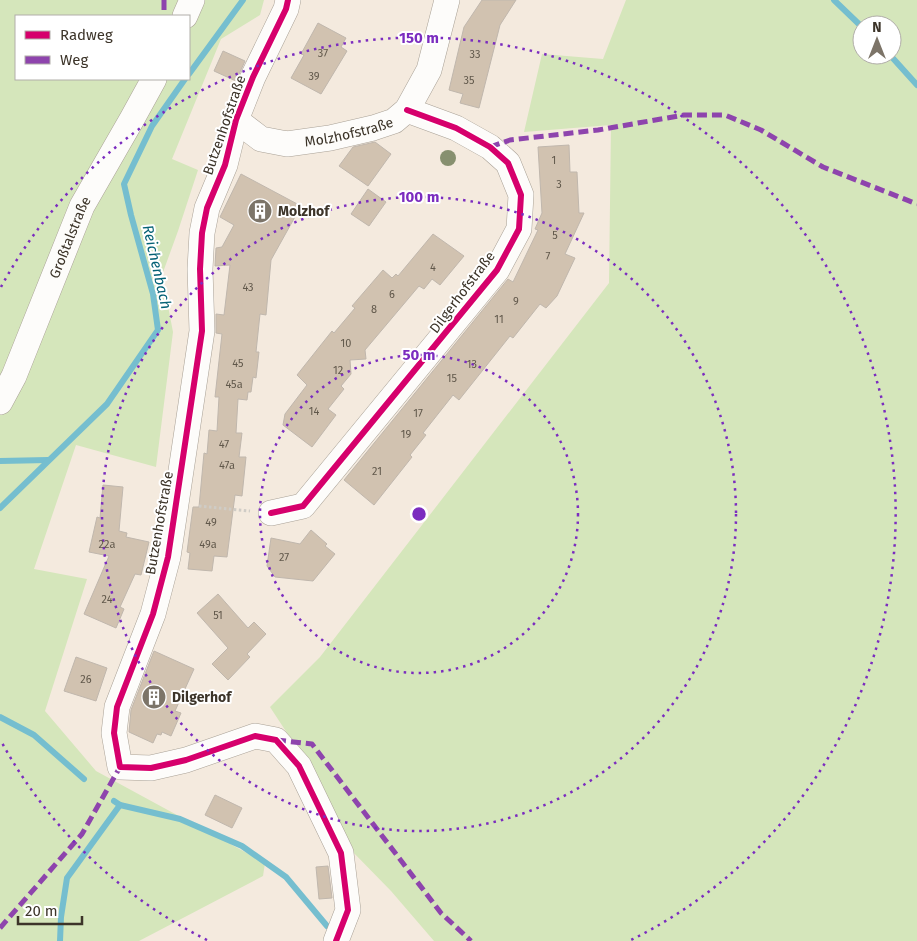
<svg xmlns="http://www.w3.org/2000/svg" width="917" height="941" font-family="'Fira Sans',sans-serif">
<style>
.green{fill:#d5e6bb;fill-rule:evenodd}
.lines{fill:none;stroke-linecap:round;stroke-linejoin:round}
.stream{stroke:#75becf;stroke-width:6}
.building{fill:#d1c2b0;stroke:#c0b7ad}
.minor-casing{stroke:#a9a196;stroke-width:26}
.path{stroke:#cfccc6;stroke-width:3;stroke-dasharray:2.5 2.5;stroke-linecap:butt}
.minor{stroke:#fdfcfa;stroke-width:25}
.quiet{stroke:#8e44ad;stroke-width:5;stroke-dasharray:10 5;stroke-linecap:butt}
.cycleway-casing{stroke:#fff;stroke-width:9}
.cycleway{stroke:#d6006c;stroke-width:6}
.tree{fill:#87906f}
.ring{fill:none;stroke:#7b2cbf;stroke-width:2.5;stroke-dasharray:2.5 5}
.labels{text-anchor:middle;stroke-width:4;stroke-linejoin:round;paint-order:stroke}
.number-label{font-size:11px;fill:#61584b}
.street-label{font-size:14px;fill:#3c3429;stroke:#fff}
.poi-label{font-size:14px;font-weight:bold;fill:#3c3429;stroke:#fff;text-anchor:start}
.water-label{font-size:15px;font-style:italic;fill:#046175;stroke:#fff}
.centre{fill:#7b2cbf;stroke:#fff;stroke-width:2.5}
.ring-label{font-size:15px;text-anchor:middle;font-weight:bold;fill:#7b2cbf;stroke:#fff;stroke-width:4;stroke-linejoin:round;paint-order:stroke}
</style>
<rect width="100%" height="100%" fill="#f4eade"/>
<!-- green -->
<g class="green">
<path d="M0,0H264L260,15L221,39L172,159L198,170L178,231L162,275L173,332L156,467L76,445L34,569L87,579L45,711L96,771L265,863L263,876L139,941H0ZM16,16H189V79H16Z"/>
<path d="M626,0H917V941H434L391,891L349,848L308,765L270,707L320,657L609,283L611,125L524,132L542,54L603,59ZM862,25H892V55H862Z"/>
</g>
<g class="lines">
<!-- stream -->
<g class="stream">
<polyline points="834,0 862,27"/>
<polyline points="890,55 917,85"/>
<polyline points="189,74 243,0"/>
<polyline points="0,461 48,460"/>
<polyline points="0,508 107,404 158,330 153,294 131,215 124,184 152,126 185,79"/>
<polyline points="0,717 34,735 84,779"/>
<polyline points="114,801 120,805 180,819 242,846 286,877 327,926"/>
<polyline points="60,941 61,917 67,878 120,805"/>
</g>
</g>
<!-- building -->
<g class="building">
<polygon points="482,0 516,0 500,25 479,108 460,103 463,94 449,90 464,27"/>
<polygon points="318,23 346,38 341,47 347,51 321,94 291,78 304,55 301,54"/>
<polygon points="223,51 245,61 236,81 214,71"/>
<polygon points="375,142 391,154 368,186 339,166 353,147"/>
<polygon points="569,145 570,172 577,172 579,213 584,213 565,254 575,258 557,296 546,308 540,304 513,338 510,336 459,400 453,395 423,433 426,435 410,455 412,457 374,505 344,480 508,279 513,282 538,230 535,229 542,213 538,147"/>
<polygon points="241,174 301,206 271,260 266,315 260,314 256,352 259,352 256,378 253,377 251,392 248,392 247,400 238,399 236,433 242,433 239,457 246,457 242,496 235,495 227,557 214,556 212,571 188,569 190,553 187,552 193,507 199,507 204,453 207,454 209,430 217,431 219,397 215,397 222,334 216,333 216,314 224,315 230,265 215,266 216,248 222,247 234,225 220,217"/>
<polygon points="368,189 386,202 369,226 351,214"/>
<polygon points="433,234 464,256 440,285 432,279 424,289 419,286 365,350 366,359 350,360 351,374 341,386 344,389 328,409 336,415 312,447 283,425 285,414 307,385 297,375 332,331 334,333 355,308 352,306 383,270 392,278 396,274 398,276"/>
<polygon points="103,485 123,487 119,531 127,533 126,537 149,542 141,575 135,574 120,607 124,609 116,628 84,614 109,556 89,552 97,517 100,518"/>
<polygon points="311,530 327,544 325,546 335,554 313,581 275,577 267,566 271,538 300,544"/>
<polygon points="218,594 248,628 254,622 266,634 247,654 250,657 228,680 212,664 228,648 197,613"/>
<polygon points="154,651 194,669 175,711 181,713 171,736 162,732 161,735 157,734 153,743 129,732 131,710"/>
<polygon points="76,657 107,668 96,701 64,691"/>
<polygon points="215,795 242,808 232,828 205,815"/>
<polygon points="328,866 332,898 319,899 316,867"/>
</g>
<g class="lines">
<defs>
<g id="minor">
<polyline points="288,0 286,9 253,77 236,120 225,165 207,208 202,233 200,269 202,331 168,557 153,614 117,707 114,733 120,767 151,768 186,760 255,736 276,740 299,766 341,853 348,910 336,941"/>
<polyline points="185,16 192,0"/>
<path id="s1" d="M236,120L261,139L287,144L330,138L373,128L394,121L407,110L429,70L447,0"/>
<path id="s2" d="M0,402L14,376L82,206L132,119L154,79"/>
<polyline points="271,513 303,506 497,270 519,229 521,195 508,163 490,147 456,128 407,110"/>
</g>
</defs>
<!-- minor casing -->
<use href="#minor" class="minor-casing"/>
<!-- path -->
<polyline class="path" points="199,506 250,511"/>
<!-- minor -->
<use href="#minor" class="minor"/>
<!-- quiet -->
<g class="quiet">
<polyline points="164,0 164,16"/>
<polyline points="490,147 510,140 598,130 684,115 725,115 761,130 823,167 917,204"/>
<polyline points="276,740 312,744 441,913 471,941"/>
<polyline points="0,928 82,834 120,767"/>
</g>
<defs>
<g id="cycleway">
<polyline points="288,0 286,9 253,77 236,120 225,165 207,208 202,233 200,269 202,331 168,557 153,614 117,707 114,733 120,767 151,768 186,760 255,736 276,740 299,766 341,853 348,910 336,941"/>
<polyline points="271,513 303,506 497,270 519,229 521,195 508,163 490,147 456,128 407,110"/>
</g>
</defs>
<!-- cycleway casing -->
<use href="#cycleway" class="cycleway-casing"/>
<!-- cycleway -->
<use href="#cycleway" class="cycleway"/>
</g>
<!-- trees -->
<circle class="tree" cx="448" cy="158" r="8"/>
<!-- distance rings -->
<g class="ring">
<circle cx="419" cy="514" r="159"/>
<circle cx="419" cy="514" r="317"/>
<path d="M207 940A476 476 0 0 1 1 741M1 287A476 476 0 1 1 631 940"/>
</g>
<!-- icons -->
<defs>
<symbol id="building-disc" viewBox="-11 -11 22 22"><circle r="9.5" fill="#7c7468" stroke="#fff"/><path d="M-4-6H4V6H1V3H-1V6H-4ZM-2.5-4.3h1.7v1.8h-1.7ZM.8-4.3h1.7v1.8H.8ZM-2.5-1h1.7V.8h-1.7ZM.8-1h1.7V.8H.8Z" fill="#fff"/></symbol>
</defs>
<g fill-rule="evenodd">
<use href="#building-disc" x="246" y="197" width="28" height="28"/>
<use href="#building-disc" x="140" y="683" width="28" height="28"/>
</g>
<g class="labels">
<!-- number labels -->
<g class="number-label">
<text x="323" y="57">37</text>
<text x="475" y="58">33</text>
<text x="314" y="80">39</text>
<text x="469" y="84">35</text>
<text x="554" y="164">1</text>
<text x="559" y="188">3</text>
<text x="555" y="239">5</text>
<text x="548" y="260">7</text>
<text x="433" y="271">4</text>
<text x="248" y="291">43</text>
<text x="392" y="298">6</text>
<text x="516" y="305">9</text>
<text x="374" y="313">8</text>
<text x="499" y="323">11</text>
<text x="346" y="347">10</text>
<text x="238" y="367">45</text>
<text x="472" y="368">13</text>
<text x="338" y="374">12</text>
<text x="452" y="382">15</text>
<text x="234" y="388">45a</text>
<text x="314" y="415">14</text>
<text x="418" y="417">17</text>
<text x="406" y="438">19</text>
<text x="224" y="448">47</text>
<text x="227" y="469">47a</text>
<text x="377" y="475">21</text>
<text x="211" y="526">49</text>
<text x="107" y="548">22a</text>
<text x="208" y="548">49a</text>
<text x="284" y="561">27</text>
<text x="107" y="603">24</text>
<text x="218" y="619">51</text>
<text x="86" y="683">26</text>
</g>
<!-- street labels -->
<g class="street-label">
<text transform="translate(224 125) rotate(-71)" y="5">Butzenhofstraße</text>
<text dy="5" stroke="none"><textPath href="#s1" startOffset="121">Molzhofstraße</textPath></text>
<text dy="5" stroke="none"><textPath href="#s2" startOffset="179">Großtalstraße</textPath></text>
<text transform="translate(462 292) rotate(-53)" y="5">Dilgerhofstraße</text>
<text transform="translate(159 523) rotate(-80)" y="5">Butzenhofstraße</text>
</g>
<!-- poi labels -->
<g class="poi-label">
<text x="278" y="216">Molzhof</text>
<text x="172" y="702">Dilgerhof</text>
</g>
<!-- water labels -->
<g class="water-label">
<text transform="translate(157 267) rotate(77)" y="5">Reichenbach</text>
</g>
</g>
<circle cx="419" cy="514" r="8" class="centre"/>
<g class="ring-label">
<text x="419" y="43">150 m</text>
<text x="419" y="202">100 m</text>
<text x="419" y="360">50 m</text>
</g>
<!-- legend -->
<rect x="15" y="15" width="175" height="65" fill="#ffffff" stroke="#b1aea9"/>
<rect x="25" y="31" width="25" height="8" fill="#d6006c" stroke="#b1aea9"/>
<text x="60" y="40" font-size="15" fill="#3c3429">Radweg</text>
<rect x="25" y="56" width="25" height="8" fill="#8e44ad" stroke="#b1aea9"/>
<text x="60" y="65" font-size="15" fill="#3c3429">Weg</text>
<!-- north arrow -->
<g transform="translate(877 40)"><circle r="24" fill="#ffffff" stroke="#b1aea9"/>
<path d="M0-4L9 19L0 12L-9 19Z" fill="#7c7468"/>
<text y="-8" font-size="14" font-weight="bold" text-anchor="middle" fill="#3c3429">N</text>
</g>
<!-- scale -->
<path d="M18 916v8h64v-8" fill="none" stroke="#3c3429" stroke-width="2.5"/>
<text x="25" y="916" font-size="15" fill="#3c3429" stroke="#ffffff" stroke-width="4" paint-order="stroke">20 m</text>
</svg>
